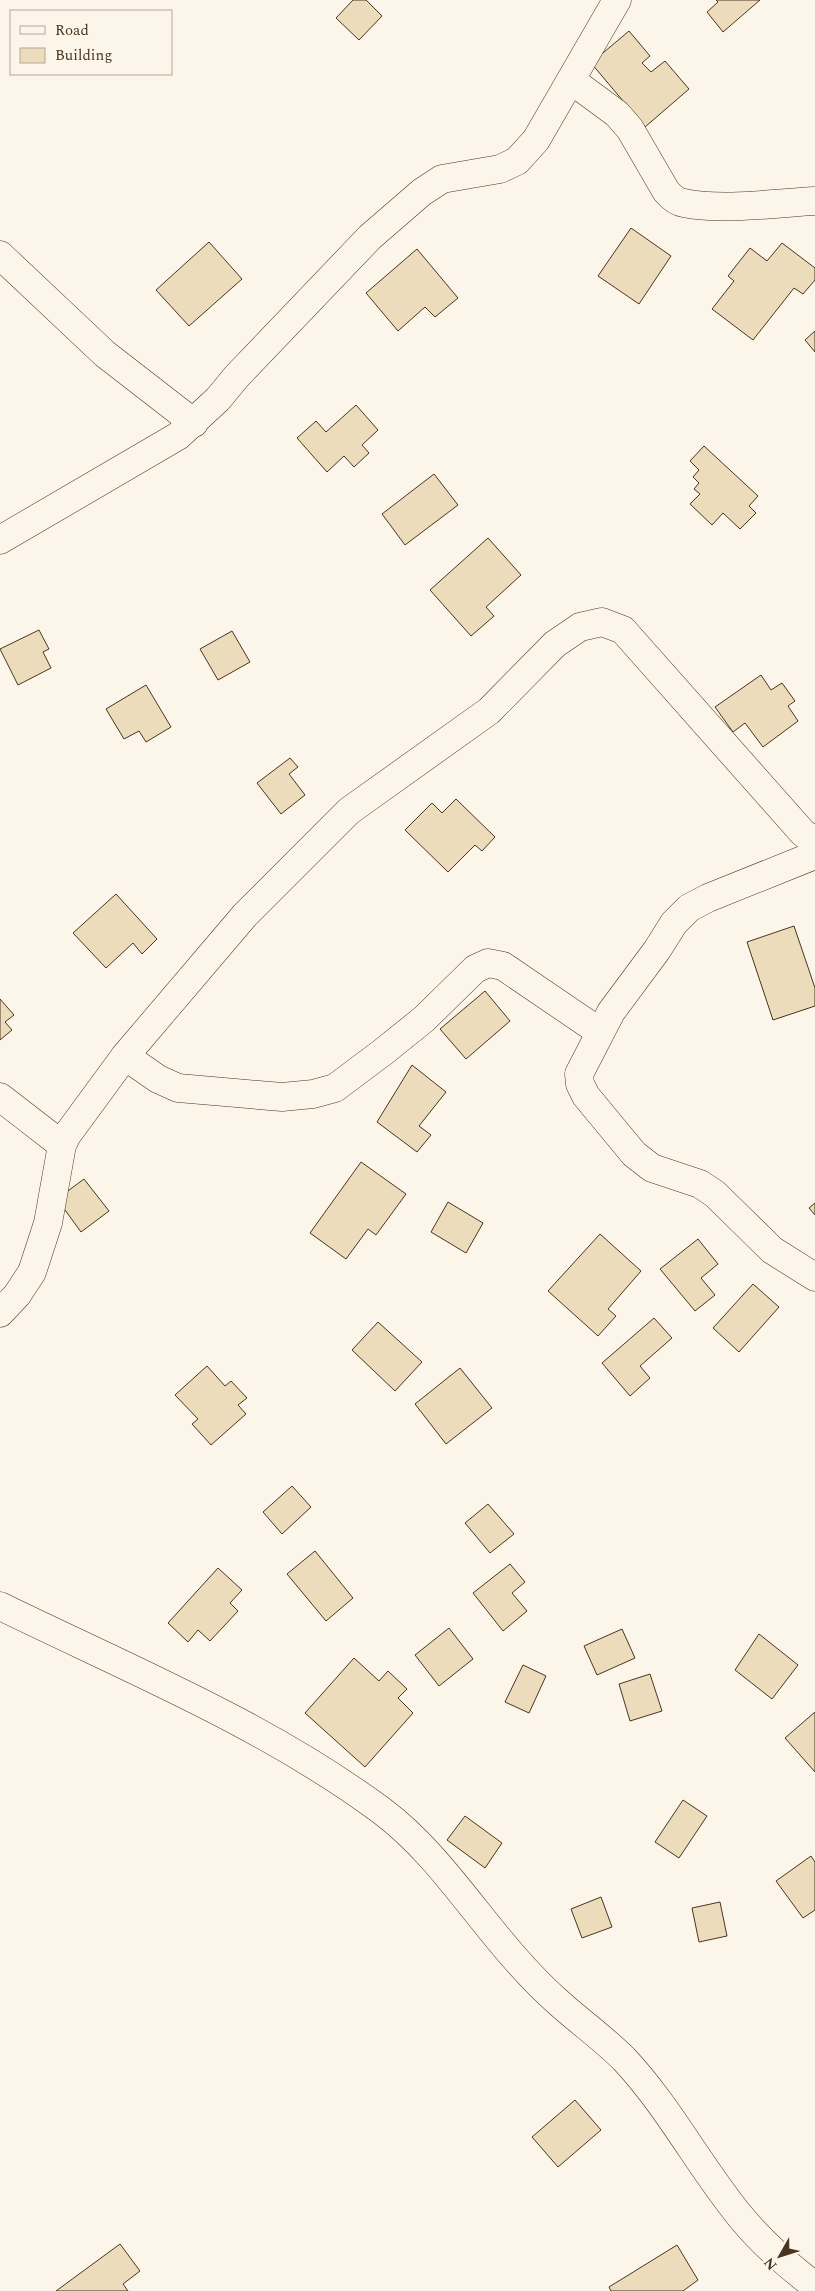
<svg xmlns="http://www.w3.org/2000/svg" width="815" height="2291" font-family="Spectral,serif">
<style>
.building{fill:#ecdcbc;stroke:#4a3520}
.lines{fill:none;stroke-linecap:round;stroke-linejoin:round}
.minor-casing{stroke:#4a3520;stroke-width:29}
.minor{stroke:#fbf6e9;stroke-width:28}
</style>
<rect width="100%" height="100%" fill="#fbf6e9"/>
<!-- building -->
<g class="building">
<polygon points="353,0 366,0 382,16 359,40 336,18"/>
<polygon points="716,0 760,0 723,32 707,12 718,2"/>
<polygon points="629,31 650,56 642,63 651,72 665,61 689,89 645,127 591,63"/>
<polygon points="631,228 671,256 639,304 598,276"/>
<polygon points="209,242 242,279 189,326 156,290"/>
<polygon points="782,243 815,268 815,280 803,294 794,288 753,340 712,309 734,281 728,276 750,248 767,261"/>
<polygon points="417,249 458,298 435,317 425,307 398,331 366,293"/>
<polygon points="815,331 815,352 805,340"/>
<polygon points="356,405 378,430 362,445 369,453 354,467 344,456 327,472 297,438 316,421 326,432"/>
<polygon points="704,446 758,496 749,506 756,513 740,529 723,513 712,525 690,504 700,494 694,489 699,483 693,477 699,470 690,461"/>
<polygon points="434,474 458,505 405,545 382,514"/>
<polygon points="488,538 521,575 486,607 494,616 471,636 430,590"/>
<polygon points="39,630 49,649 43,652 51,668 18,685 0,649"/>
<polygon points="232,631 250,662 218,680 200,649"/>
<polygon points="761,675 771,690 782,683 795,701 788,706 798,721 763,747 745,723 733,732 715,707"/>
<polygon points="146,685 171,727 146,742 139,731 124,739 106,709"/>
<polygon points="290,758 298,767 289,774 305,795 281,814 257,783"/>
<polygon points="456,799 495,837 482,851 475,845 448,872 405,830 432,803 442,813"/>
<polygon points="116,894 157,939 142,954 133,943 106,968 73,933"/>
<polygon points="794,926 815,988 815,1006 773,1020 747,942"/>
<polygon points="485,991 510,1021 466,1059 440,1029"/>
<polygon points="0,999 14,1015 5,1022 12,1030 0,1040"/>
<polygon points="412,1065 446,1092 419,1126 431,1135 417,1152 377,1122"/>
<polygon points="361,1162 406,1194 376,1235 368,1229 346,1259 310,1233"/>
<polygon points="84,1179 109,1211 81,1232 57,1199"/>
<polygon points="448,1202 483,1223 466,1253 431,1232"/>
<polygon points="815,1203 815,1215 809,1208"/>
<polygon points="600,1234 641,1271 608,1309 616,1316 598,1336 548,1291"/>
<polygon points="698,1239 718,1264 701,1278 715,1295 695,1311 660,1269"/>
<polygon points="753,1284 779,1307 739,1352 713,1328"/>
<polygon points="654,1318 672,1338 640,1366 650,1378 630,1396 602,1363"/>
<polygon points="378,1322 422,1362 395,1391 352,1350"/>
<polygon points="207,1366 225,1386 231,1381 247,1398 238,1405 246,1414 211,1445 192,1424 198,1419 175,1395"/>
<polygon points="460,1368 492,1408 446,1444 415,1404"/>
<polygon points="292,1486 311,1507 282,1534 263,1512"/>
<polygon points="488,1504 514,1534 490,1553 465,1523"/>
<polygon points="315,1551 353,1598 326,1621 287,1574"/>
<polygon points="510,1564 525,1582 512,1593 527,1611 503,1631 473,1593"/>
<polygon points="218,1568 242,1590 230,1603 238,1611 210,1641 198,1630 188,1642 168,1623"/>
<polygon points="449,1628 473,1659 439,1686 415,1655"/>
<polygon points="622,1629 635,1658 597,1675 584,1646"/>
<polygon points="759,1634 798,1665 772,1699 735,1670"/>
<polygon points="354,1658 379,1681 388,1671 407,1689 398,1698 413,1713 365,1767 305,1713"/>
<polygon points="523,1665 546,1676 529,1713 505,1702"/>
<polygon points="650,1674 662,1711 630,1721 619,1684"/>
<polygon points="815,1712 815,1772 785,1738"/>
<polygon points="683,1800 707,1816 679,1858 655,1842"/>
<polygon points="465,1816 502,1843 485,1868 447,1840"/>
<polygon points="811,1856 815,1862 815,1910 803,1918 776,1881"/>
<polygon points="601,1897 612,1927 582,1938 571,1909"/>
<polygon points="720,1902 727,1936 699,1942 692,1908"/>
<polygon points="575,2100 601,2130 558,2167 532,2137"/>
<polygon points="120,2244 140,2271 123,2284 128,2291 56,2291"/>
<polygon points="677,2245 698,2280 683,2291 611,2291 609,2287"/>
</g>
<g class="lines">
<defs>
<g id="minor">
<path d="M571,80L617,114L630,129L666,191C671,197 676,202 684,203C722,211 776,203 815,201"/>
<polyline points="0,255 105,354 194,423"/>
<polyline points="0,540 178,436 218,399 237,376 370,237 422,192 442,179 500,169 517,161 536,140 617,0"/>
<polyline points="815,855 708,898 689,908 674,923 657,950 611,1012 579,1074 580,1084 586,1096 634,1154 652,1168 700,1184 715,1194 772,1250 815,1277"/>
<polyline points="125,1056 158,1079 178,1088 282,1097 313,1094 335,1088 383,1052 424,1019 475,969 488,963 503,966 600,1032"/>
<polyline points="0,1097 62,1145"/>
<polyline points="0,1313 17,1295 32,1272 48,1223 62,1145 67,1135 125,1056 245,915 349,811 489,711 555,644 580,627 602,622 623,630 803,833 815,841"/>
<path d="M0,1606C129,1669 266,1725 382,1811C434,1850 470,1907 513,1956C527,1972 542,1988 558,2002C580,2022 603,2038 624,2059C669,2107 699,2166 740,2216C762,2243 787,2265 815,2286"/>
</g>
</defs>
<!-- minor casing -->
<use href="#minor" class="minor-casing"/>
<!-- minor -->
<use href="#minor" class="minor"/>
</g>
<!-- legend -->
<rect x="10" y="10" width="162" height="65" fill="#fbf6e9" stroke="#b4a999"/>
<rect x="20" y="26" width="25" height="8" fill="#fbf6e9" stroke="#b4a999"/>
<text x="55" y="35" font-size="15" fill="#4a3520">Road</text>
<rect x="20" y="48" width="25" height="15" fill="#ecdcbc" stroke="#b4a999"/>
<text x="55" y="60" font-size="15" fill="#4a3520">Building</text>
<!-- north arrow -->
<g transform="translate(780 2256) rotate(231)" stroke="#fbf6e9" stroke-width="4" paint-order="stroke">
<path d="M0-4L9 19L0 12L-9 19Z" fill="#4a3520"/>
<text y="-8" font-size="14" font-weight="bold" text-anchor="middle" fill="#4a3520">N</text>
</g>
</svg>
